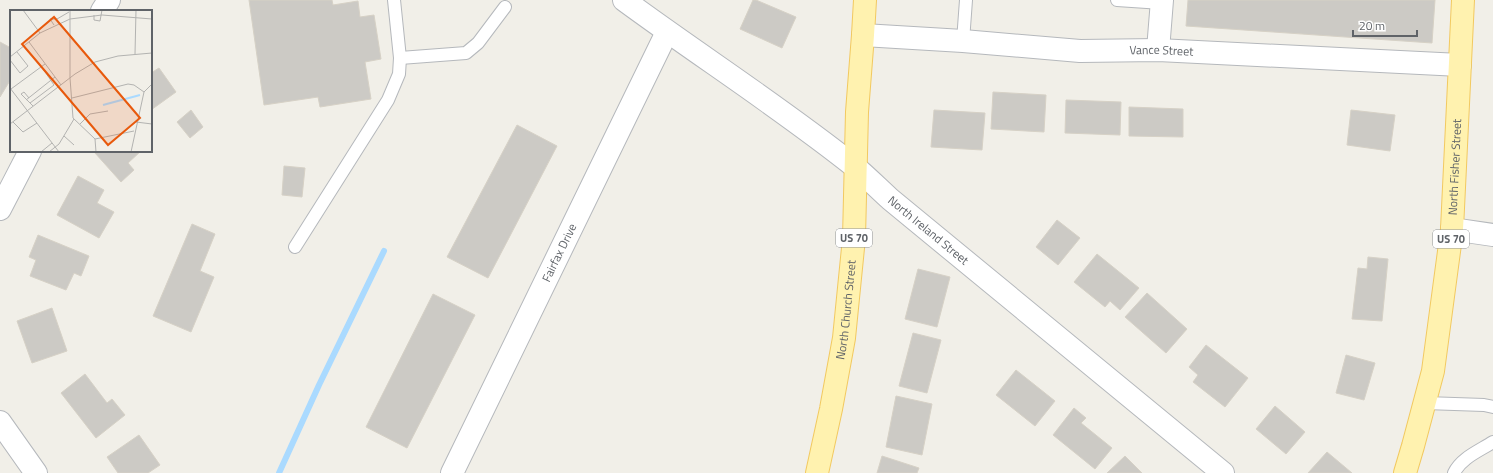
<svg xmlns="http://www.w3.org/2000/svg" width="1493" height="473" font-family="'Titillium Web',sans-serif">
<style>
.lines{fill:none;stroke-linecap:round;stroke-linejoin:round}
.stream{stroke:#aadaff;stroke-width:6}
.building{fill:#cccac5;stroke:#d6d1c6}
.service-casing{stroke:#b5b8bc;stroke-width:14}
.minor-casing{stroke:#b5b8bc;stroke-width:24}
.tertiary-casing{stroke:#b5b8bc;stroke-width:24}
.primary-casing{stroke:#f2c960;stroke-width:24}
.service{stroke:#fff;stroke-width:12}
.minor{stroke:#fff;stroke-width:22}
.tertiary{stroke:#fff;stroke-width:22}
.primary{stroke:#fff2af;stroke-width:22}
.labels{text-anchor:middle;stroke-width:3;stroke-linejoin:round;paint-order:stroke}
.shield{fill:#fff;stroke:#8f9295;stroke-width:1}
.shield-label{font-size:11px;font-weight:bold;fill:#5f6368}
.street-label{font-size:12px;fill:#5f6368;stroke:#fff}
.inset-river{fill:none;stroke:#aadaff;stroke-width:2}
.inset-road{fill:none;stroke:#b3b3b1;stroke-width:1}
.view{fill:#e8590c;fill-opacity:0.15;stroke:#e8590c;stroke-width:2}
.inset-edge{fill:none;stroke:#5f6368;stroke-width:2}
</style>
<rect width="100%" height="100%" fill="#f1efe8"/>
<g class="lines">
<!-- stream -->
<polyline class="stream" points="279,473 319,385 384,251"/>
</g>
<!-- building -->
<g class="building">
<polygon points="249,0 332,0 333,5 358,1 360,17 374,15 381,59 365,62 371,99 320,107 318,97 264,105"/>
<polygon points="753,0 756,0 796,17 782,48 740,29"/>
<polygon points="1188,0 1435,0 1432,43 1186,26"/>
<polygon points="0,42 11,48 11,79 0,97"/>
<polygon points="159,68 176,92 151,110 151,73"/>
<polygon points="993,92 1046,95 1044,132 991,129"/>
<polygon points="1066,100 1121,102 1120,135 1065,133"/>
<polygon points="1129,107 1183,109 1183,137 1129,136"/>
<polygon points="191,110 203,127 190,138 177,122"/>
<polygon points="934,110 985,113 982,150 931,147"/>
<polygon points="1351,110 1395,115 1390,151 1347,145"/>
<polygon points="517,125 557,146 488,278 447,257"/>
<polygon points="97,151 141,151 128,163 134,170 121,182 95,153"/>
<polygon points="284,166 305,168 302,197 282,195"/>
<polygon points="78,176 104,190 97,203 114,212 99,238 57,215"/>
<polygon points="1057,220 1080,238 1058,265 1036,247"/>
<polygon points="192,224 215,234 200,271 214,277 191,332 153,316"/>
<polygon points="38,235 89,256 81,276 74,273 66,290 30,276 36,260 29,257"/>
<polygon points="1097,254 1139,288 1120,310 1110,301 1105,307 1074,282"/>
<polygon points="1368,257 1388,259 1382,321 1352,319 1358,268 1367,269"/>
<polygon points="918,269 950,277 937,327 905,319"/>
<polygon points="1147,293 1187,329 1166,353 1125,317"/>
<polygon points="433,294 475,315 407,448 366,427"/>
<polygon points="52,308 67,351 32,363 17,321"/>
<polygon points="913,333 941,340 927,393 899,386"/>
<polygon points="1206,345 1248,378 1225,407 1193,382 1198,375 1189,367"/>
<polygon points="1346,355 1375,363 1364,400 1336,393"/>
<polygon points="1016,370 1055,401 1035,426 996,395"/>
<polygon points="85,374 107,403 112,399 125,415 96,438 61,393"/>
<polygon points="896,396 932,404 922,455 886,447"/>
<polygon points="1275,406 1305,432 1286,454 1256,429"/>
<polygon points="1074,408 1086,418 1081,423 1112,448 1095,469 1053,435"/>
<polygon points="139,435 160,465 148,473 118,473 107,457"/>
<polygon points="1327,452 1352,473 1308,473"/>
<polygon points="882,456 919,468 917,473 877,473"/>
<polygon points="1125,456 1142,473 1107,473"/>
</g>
<g class="lines">
<defs>
<g id="service">
<polyline points="1117,0 1162,3"/>
<polyline points="963,41 966,0"/>
<polyline points="400,58 466,53 478,43 505,7"/>
<polyline points="295,247 388,100 399,74 400,58 394,0"/>
<polyline points="1425,403 1484,405 1493,407"/>
<path d="M1454,473C1461,458 1479,451 1493,442"/>
</g>
<g id="minor">
<polyline points="102,11 109,0"/>
<path id="s1" d="M863,35L963,41L1080,51L1158,50L1460,65"/>
<polyline points="1158,50 1162,0"/>
<polyline points="0,209 30,151"/>
<polyline points="1452,229 1493,235"/>
<polyline points="0,422 36,473"/>
<path id="s2" d="M452,473L667,32"/>
</g>
<g id="tertiary">
<path id="s3" d="M624,0C700,56 780,107 854,166C866,176 878,188 890,199L1223,473"/>
</g>
<g id="primary">
<path id="s4" d="M817,473L831,409L844,338L854,238L857,112L863,35L865,0"/>
<path id="s5" d="M1405,473L1413,446L1433,371L1452,229L1463,0"/>
</g>
</defs>
<!-- service casing -->
<use href="#service" class="service-casing"/>
<!-- minor casing -->
<use href="#minor" class="minor-casing"/>
<!-- tertiary casing -->
<use href="#tertiary" class="tertiary-casing"/>
<!-- primary casing -->
<use href="#primary" class="primary-casing"/>
<!-- service -->
<use href="#service" class="service"/>
<!-- minor -->
<use href="#minor" class="minor"/>
<!-- tertiary -->
<use href="#tertiary" class="tertiary"/>
<!-- primary -->
<use href="#primary" class="primary"/>
</g>
<g class="labels">
<!-- shield labels -->
<g class="shield">
<rect x="836" y="229" width="36" height="18" rx="3"/>
<rect x="1433" y="230" width="36" height="18" rx="3"/>
</g>
<g class="shield-label">
<text x="854" y="242">US 70</text>
<text x="1451" y="243">US 70</text>
</g>
<!-- street labels -->
<g class="street-label">
<text dy="4" stroke="none"><textPath href="#s1" startOffset="299">Vance Street</textPath></text>
<text dy="4" stroke="none"><textPath href="#s5" startOffset="311">North Fisher Street</textPath></text>
<text dy="4" stroke="none"><textPath href="#s3" startOffset="382">North Ireland Street</textPath></text>
<text dy="4" stroke="none"><textPath href="#s2" startOffset="245">Fairfax Drive</textPath></text>
<text dy="4" stroke="none"><textPath href="#s4" startOffset="166">North Church Street</textPath></text>
</g>
</g>
<!-- overview -->
<g transform="translate(10 10)">
<rect width="142" height="142" fill="#f1efe8"/>
<path class="inset-river" d="M93,95L130,85"/>
<path class="inset-road" d="M13,0L30,23M60,0V68L63,108L85,129L86,142M84,5V10L90,11L92,0M44,15L40,9H47L59,2M19,32L51,75M125,44L126,0M0,47L30,23L60,9L92,5L142,9M0,50L10,63L18,56L7,42M0,78L49,142M1,79L35,54M19,88L14,82L11,84L23,96M62,88L118,74L124,75L134,82M16,90L45,67M20,93L44,75L31,56M3,112L13,122L27,113M126,112L142,114M0,114L65,64L85,52L108,46L142,43M70,114L80,104L98,101M54,126L64,135M85,129L124,121M31,142L42,133M39,142L49,134L64,109M121,142L134,82L142,74"/>
<path class="view" d="M44,7L130,108L98,135L12,34Z"/>
<rect width="142" height="142" class="inset-edge"/>
</g>
<!-- scale -->
<path d="M1353 30v6h64v-6" fill="none" stroke="#5f6368" stroke-width="2"/>
<text x="1359" y="30" font-size="12" fill="#5f6368" stroke="#ffffff" stroke-width="3" paint-order="stroke">20 m</text>
</svg>
